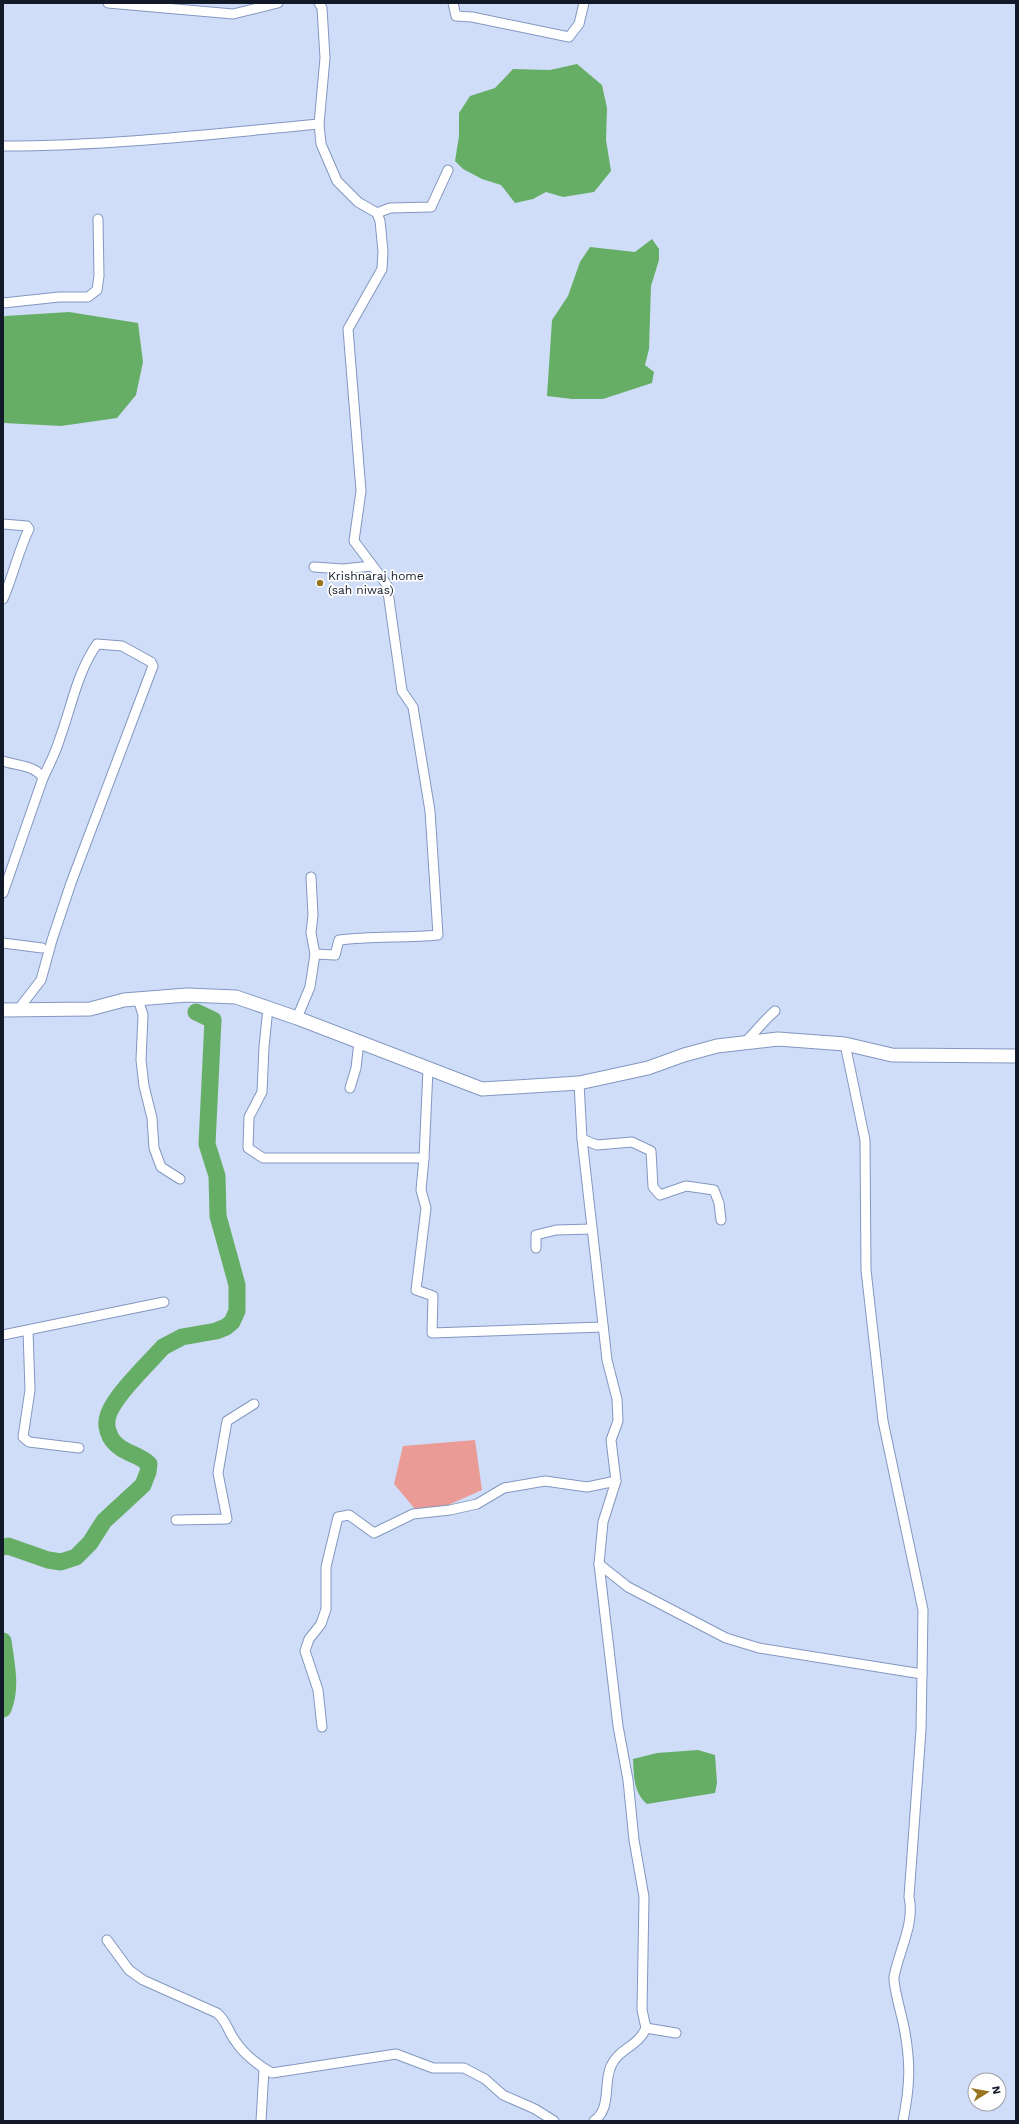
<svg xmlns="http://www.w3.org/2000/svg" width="1019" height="2124" font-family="'Work Sans',sans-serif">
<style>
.green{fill:#eb9b95}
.water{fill:#66ae66}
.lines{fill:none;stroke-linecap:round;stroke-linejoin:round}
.river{stroke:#66ae66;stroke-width:17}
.minor-casing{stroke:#8297c0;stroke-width:11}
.secondary-casing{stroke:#8297c0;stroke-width:15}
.minor{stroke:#fff;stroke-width:9}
.secondary{stroke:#fff;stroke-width:13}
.poi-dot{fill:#99751f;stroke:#fefefe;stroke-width:1.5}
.labels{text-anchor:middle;stroke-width:3.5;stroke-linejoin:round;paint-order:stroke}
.poi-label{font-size:12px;fill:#121a29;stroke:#fefefe;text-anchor:start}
</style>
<rect width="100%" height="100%" fill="#d0ddf8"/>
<!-- green -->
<polygon class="green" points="475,1440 482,1490 437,1510 415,1509 394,1484 403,1446"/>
<!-- water -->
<g class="water">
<polygon points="577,64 602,85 607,108 606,140 611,171 594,192 563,197 546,192 533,199 515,203 501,185 482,179 463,169 455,161 459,136 459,113 470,96 495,88 513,69 550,70"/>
<polygon points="652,239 659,249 659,260 651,286 649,349 645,365 654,372 652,383 603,399 572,399 547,396 552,320 568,296 580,262 590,247 635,252"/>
<polygon points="69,312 138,323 143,362 136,395 117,418 61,426 4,423 3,319 5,316"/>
<path d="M698,1750L715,1755L717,1783L715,1793L647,1804C633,1792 634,1776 633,1759L657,1753Z"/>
</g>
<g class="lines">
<!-- river -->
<g class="river">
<path d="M3,1547L8,1546L48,1560L61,1562L76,1557L90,1543L104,1521L143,1485L148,1472L149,1464C139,1454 122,1453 113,1441C109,1436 106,1427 107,1421C108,1401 149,1363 163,1347L182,1337L216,1331L226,1327L232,1322L237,1311V1285L218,1216L217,1176L207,1144L213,1020L196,1012"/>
<path d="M3,1641C6,1664 12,1687 3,1709"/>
</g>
<defs>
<g id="minor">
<polyline points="108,3 233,14 278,3"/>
<polyline points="319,3 322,8 325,58 319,124 321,144 337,181 358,202 377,213"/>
<polyline points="453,3 456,16 472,17 569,37 579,24 584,3"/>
<path d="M3,146C109,146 214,134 319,124"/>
<polyline points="3,303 59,297 88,297 97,290 99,276 98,219"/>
<path d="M3,524L27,526L29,529C18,552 13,576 3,599"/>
<polyline points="314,567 343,569 372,566"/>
<path d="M3,761C17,766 35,765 43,778L3,893"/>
<polyline points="3,943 42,948"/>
<path d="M315,954L335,955L339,940C372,936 405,938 438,935L430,811L413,707L402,691L387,585L354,541L361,491L348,329L382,269L383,251L380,221L377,213L390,208L431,207L448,170"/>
<polyline points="138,999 143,1015 141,1060 144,1086 152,1118 154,1148 161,1167 180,1179"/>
<polyline points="268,1008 264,1047 262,1092 249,1117 248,1148 263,1158 424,1158 428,1069"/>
<path d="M17,1011L41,980L52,940L71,883L153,666L151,662L122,646L97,644C77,673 72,705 60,738C56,752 49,765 43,778"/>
<polyline points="297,1018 310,987 315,954 311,933 313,915 311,877"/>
<path d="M744,1043C756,1032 762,1022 775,1011"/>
<polyline points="845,1044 865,1140 866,1270 883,1421 923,1610 922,1674"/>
<polyline points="579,1083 582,1139 607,1360 617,1399 618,1421 611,1440 616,1481 603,1522 599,1564 618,1726 628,1780 634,1840 644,1897 642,2010 646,2028 676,2033"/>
<polyline points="350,1088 356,1068 359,1042"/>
<polyline points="582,1139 597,1145 632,1142 651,1151 653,1187 660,1195 686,1186 714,1190 719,1203 721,1220"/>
<polyline points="424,1158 421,1190 426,1208 416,1290 433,1296 432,1333 603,1327"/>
<polyline points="536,1248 536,1235 556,1230 592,1229"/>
<polyline points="28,1331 30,1390 23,1437 29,1442 79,1448"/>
<polyline points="3,1335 164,1302"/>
<polyline points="176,1520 227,1519 218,1473 227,1421 254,1404"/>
<path d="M599,1564L628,1587L726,1638L759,1648L922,1674L921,1730L909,1897C915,1924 899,1950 894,1977C893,1986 902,2016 904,2027C911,2064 910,2085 903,2121"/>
<polyline points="322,1727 318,1690 305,1651 309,1639 321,1624 326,1609 326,1567 338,1517 349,1515 374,1533 413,1514 450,1510 477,1504 504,1488 545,1481 587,1487 616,1481"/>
<path d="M107,1940L129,1970L143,1980L217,2013C227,2021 228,2032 236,2042C244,2054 259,2066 272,2073L396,2054L433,2068H464L485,2079L503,2095L535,2109L554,2121"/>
<polyline points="261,2121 264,2069"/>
<path d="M594,2121C612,2108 603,2083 611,2066C618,2049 639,2046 646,2028"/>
</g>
<polyline id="secondary" points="3,1010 90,1009 124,1000 187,995 236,997 297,1018 482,1089 579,1083 648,1068 684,1055 717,1046 778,1039 845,1044 892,1055 1016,1056"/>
</defs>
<!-- minor casing -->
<use href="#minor" class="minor-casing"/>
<!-- secondary casing -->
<use href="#secondary" class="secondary-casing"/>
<!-- minor -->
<use href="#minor" class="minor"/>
<!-- secondary -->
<use href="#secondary" class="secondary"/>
</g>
<!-- markers -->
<circle class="poi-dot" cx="320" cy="583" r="4"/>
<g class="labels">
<!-- poi labels -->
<g class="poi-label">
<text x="328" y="580">Krishnaraj home<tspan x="328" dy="14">(sah niwas)</tspan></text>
</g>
</g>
<!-- border -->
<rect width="1019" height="2124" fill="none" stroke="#121a29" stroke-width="8"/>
<!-- north arrow -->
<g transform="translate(987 2092) rotate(79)"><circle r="19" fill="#fefefe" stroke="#a0a3a9"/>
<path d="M0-3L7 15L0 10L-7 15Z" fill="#99751f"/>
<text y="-6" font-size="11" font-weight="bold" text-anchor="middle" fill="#121a29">N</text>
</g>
</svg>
